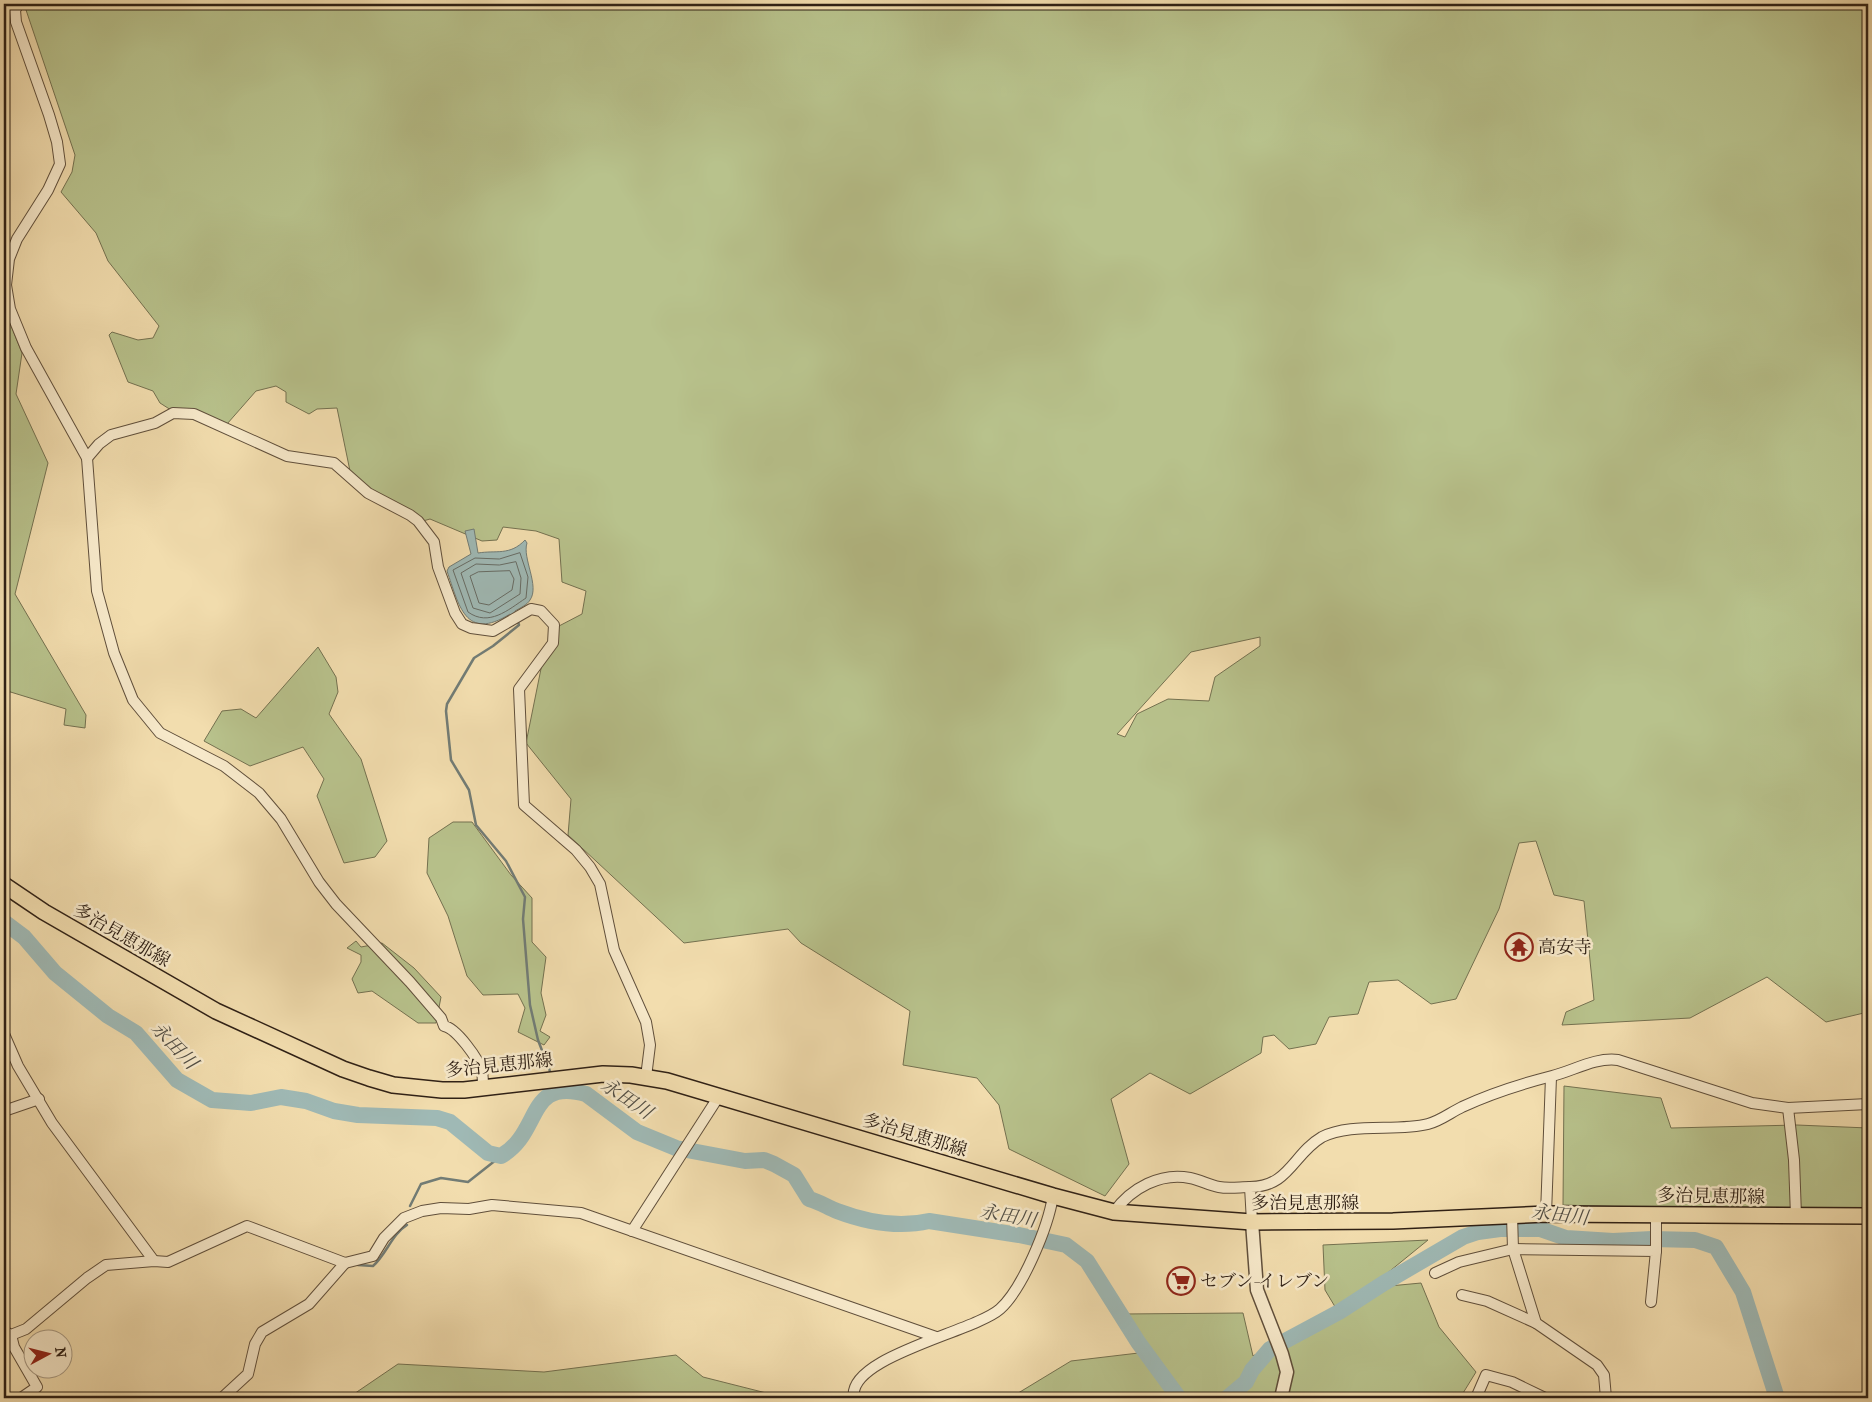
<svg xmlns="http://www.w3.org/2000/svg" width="1872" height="1402" font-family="'IM FELL French Canon','Noto Serif JP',serif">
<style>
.green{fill:#b8c28c;stroke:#747150;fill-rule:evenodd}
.water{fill:#9fb9b5;stroke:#727c75}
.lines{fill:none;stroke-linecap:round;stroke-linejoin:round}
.shore{stroke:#676c65;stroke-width:1}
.stream{stroke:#727c75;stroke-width:2.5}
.river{stroke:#9fb9b5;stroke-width:16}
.minor-casing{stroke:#604f3b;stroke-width:12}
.tertiary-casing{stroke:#604f3b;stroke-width:15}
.primary-casing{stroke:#2f2015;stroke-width:18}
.minor{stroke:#f7e9ca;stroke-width:10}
.tertiary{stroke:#f7e9ca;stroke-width:12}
.primary{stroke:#f2ddae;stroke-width:15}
.labels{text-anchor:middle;stroke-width:5;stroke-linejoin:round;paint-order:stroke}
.street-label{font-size:18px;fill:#2f2015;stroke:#f7e9ca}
.poi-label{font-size:18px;fill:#2f2015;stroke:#f7e9ca;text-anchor:start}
.water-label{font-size:19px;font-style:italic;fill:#514e45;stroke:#f7e9ca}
</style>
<rect width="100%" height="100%" fill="#f2ddae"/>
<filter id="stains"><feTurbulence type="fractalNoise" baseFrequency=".004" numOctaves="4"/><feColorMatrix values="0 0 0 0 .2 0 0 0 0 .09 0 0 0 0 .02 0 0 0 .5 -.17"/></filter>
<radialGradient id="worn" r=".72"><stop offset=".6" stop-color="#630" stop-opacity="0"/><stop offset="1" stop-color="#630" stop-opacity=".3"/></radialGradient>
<!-- green -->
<g class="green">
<path d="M24,4H1868V1012L1826,1022L1767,977L1690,1018L1562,1025L1566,1012L1594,1000L1584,901L1554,895L1536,841L1519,843L1499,909L1456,999L1431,1004L1398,980L1369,982L1358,1014L1329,1017L1316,1044L1289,1049L1274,1035L1263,1037L1261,1053L1190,1094L1150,1073L1111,1099L1129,1164L1105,1196L1009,1149L999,1105L977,1078L903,1065L910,1011L801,943L788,929L684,943L568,835L571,799L526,743L546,644L559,626L582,614L586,591L562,582L559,539L536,531L503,527L497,540L482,541L430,519L423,521L374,493L350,471L337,408L317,409L309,414L286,402V392L276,386L256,391L227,424L171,410L160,403L153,391L128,382L109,335L112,332L138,340L153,338L159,326L108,261L96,233L61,192L72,172L75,155ZM1260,637V646L1215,677L1209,701L1168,699L1137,714L1125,737L1117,734L1191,652Z"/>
<polygon points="4,292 6,313 22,353 16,394 48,463 15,594 86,715 85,728 64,725 66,709 4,690"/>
<polygon points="318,647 336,677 338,692 329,714 361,759 387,841 375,857 344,863 317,796 324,779 303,747 250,766 204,741 222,711 241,709 256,718"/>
<polygon points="453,822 472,822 511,875 532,898 532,942 546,957 541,993 546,1015 540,1031 550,1037 544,1045 518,1032 525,1008 518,994 483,995 467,976 448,916 427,873 429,838"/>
<polygon points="356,941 361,947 382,943 414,968 441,997 436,1023 418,1023 372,991 358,993 352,979 361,962 361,955 347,948"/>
<polygon points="1564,1086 1661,1098 1671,1128 1797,1125 1868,1128 1868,1208 1768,1211 1563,1205"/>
<polygon points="1428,1240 1353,1301 1379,1287 1421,1283 1439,1327 1476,1372 1460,1398 1010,1398 1071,1361 1147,1352 1123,1314 1243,1313 1253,1356 1337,1310 1325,1290 1323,1245"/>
<polygon points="676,1355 703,1377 786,1398 348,1398 398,1364 544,1372"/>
</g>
<!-- water -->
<path class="water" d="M474,529L478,553C496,550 510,556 525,540L527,543C522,558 540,586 530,600C527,605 520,608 515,611L516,615L512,617L510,614C465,642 459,605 447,571L449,567L471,554L465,531Z"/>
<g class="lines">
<!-- shore -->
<g class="shore">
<path d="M520,553L528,577L526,598C508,610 489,627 468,612L453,570L475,558L499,559Z"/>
<polygon points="516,562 521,578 520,594 490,613 473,608 461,573 476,564 499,565"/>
<polygon points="510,571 514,579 512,590 489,605 479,603 470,576 478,572"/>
</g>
<!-- stream -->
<g class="stream">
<polyline points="517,619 519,625 493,646 474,658 447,704 446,711 451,760 469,790 476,825 506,861 525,897 523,919 530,1005 538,1040 551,1074"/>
<polyline points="554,1084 557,1091"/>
<polyline points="410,1206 421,1184 441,1178 468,1182 501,1156"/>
<path d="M358,1265L373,1266C386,1255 392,1234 407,1225"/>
</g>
<!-- river -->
<g class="river">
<path d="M4,922L24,937L55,973L108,1016L136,1033L177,1080L212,1100L251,1103L281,1097L306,1101L334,1111L358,1115L437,1118L450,1122L488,1153L501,1156C542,1133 526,1077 586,1094L637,1132L676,1148L745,1161L764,1160L774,1164L794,1175L809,1199C820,1202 827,1207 837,1211C866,1222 899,1228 929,1221L1019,1235L1066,1245L1087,1261L1138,1342L1179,1398"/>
<polyline points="1227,1398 1246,1382 1252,1370 1270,1349 1339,1312 1384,1283 1463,1237 1478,1232 1500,1229 1540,1229 1566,1238 1613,1241 1652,1239 1695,1240 1716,1247 1743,1292 1777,1398"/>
</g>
<defs>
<g id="minor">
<path d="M19,4L15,10L16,22L49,115L57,142L60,164L48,190L17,239L9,259L6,285L10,309L26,348L87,458L97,591L114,653L133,700L160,733L224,766L259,793L281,819L319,882L336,904L410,982L441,1018L444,1026C456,1028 479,1059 482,1072C483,1077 483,1083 483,1088"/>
<polyline points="87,458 99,444 111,435 155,423 173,413 194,414 287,456 334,463 368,493 410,515 418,521 434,542 438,567 455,613 462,624 471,628 493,631 531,609 541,611 554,625 553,643 519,689 524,805 576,850 590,867 600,884 614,950 646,1022 650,1045 646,1077"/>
<polyline points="4,1034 18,1066 52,1123 154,1261"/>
<polyline points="1788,1108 1794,1160 1796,1216"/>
<polyline points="4,1111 39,1099"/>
<path d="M1114,1212C1131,1188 1161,1172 1190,1178C1200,1180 1209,1185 1219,1187C1229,1189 1240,1187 1250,1187"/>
<polyline points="1546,1214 1551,1077"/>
<polyline points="1512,1215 1513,1249 1536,1323 1597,1365 1604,1375 1606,1398"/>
<path d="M1252,1222L1250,1187C1289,1187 1293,1154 1322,1137C1351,1122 1397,1132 1428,1124C1440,1121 1450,1113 1462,1107C1490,1094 1521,1084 1552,1076C1573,1071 1595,1057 1618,1060L1752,1103L1788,1108L1868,1104"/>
<polyline points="632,1231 719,1096"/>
<polyline points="1656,1251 1656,1214"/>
<polyline points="1435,1273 1459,1262 1513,1249 1656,1251 1651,1302"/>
<polyline points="1462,1295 1487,1301 1536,1323"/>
<polyline points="4,1331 11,1335 26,1329 87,1278 106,1265 154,1261 168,1262 247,1226 345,1263 373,1256 384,1238 404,1218 422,1211 441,1208 469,1209 492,1205 581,1213 936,1337"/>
<polyline points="11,1335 14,1347 37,1387 21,1398"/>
<polyline points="222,1398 248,1374 255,1344 262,1332 309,1304 345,1263"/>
<path d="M854,1398C846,1357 974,1332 1000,1309C1023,1288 1048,1227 1053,1196"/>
<polyline points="1476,1398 1486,1375 1512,1382 1545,1398"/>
</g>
<polyline id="tertiary" points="1252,1222 1257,1290 1282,1354 1287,1372 1281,1398"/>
<polyline id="primary" points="4,885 44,912 216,1011 343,1069 369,1078 393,1085 442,1090 464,1090 603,1074 631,1075 667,1081 1053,1196 1114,1212 1252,1222 1393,1221 1546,1214 1868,1216"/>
</defs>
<!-- minor casing -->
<use href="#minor" class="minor-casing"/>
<!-- tertiary casing -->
<use href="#tertiary" class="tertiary-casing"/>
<!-- primary casing -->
<use href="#primary" class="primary-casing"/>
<!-- minor -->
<use href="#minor" class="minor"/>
<!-- tertiary -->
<use href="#tertiary" class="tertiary"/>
<!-- primary -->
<use href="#primary" class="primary"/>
</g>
<!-- icons -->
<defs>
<symbol id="temple-ring" viewBox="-11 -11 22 22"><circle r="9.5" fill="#f7e9ca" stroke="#8f2418" stroke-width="1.5"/><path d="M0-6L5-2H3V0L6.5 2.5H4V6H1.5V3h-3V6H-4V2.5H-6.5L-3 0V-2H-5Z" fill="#8f2418"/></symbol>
<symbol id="supermarket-ring" viewBox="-11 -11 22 22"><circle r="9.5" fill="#f7e9ca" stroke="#8f2418" stroke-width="1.5"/><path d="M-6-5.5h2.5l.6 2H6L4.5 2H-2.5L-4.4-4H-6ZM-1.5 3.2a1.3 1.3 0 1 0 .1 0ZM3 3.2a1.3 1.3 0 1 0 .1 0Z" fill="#8f2418"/></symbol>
</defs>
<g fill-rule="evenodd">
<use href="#temple-ring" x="1503" y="931" width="32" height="32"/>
<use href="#supermarket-ring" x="1165" y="1265" width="32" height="32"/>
</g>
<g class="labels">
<!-- street labels -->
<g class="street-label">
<text transform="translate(122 935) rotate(30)" y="6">多治見恵那線</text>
<text transform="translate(499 1065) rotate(-6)" y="6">多治見恵那線</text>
<text transform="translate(915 1135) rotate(17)" y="6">多治見恵那線</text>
<text transform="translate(1711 1196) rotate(1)" y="6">多治見恵那線</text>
<text x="1305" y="1209">多治見恵那線</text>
</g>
<!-- poi labels -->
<g class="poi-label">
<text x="1538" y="953">高安寺</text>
<text x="1200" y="1287">セブン-イレブン</text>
</g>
<!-- water labels -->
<g class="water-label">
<text transform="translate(175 1045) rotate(46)" y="7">永田川</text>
<text transform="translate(627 1098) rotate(34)" y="7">永田川</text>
<text transform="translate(1560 1214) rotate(7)" y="7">永田川</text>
<text transform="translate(1008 1215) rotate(10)" y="7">永田川</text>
</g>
</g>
<!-- margin -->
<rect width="1872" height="1402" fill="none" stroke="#f2ddae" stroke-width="20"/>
<rect x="5" y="5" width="1862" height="1392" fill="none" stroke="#2f2015" stroke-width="2.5"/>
<rect x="10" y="10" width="1852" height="1382" fill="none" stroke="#2f2015"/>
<!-- north arrow -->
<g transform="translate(48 1354) rotate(83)"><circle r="24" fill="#f7e9ca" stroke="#a79982"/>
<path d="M0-4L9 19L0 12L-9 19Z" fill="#8f2418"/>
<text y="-8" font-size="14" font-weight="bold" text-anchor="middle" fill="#2f2015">N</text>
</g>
<rect width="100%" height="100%" filter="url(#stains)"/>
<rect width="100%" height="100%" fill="url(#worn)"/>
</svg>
